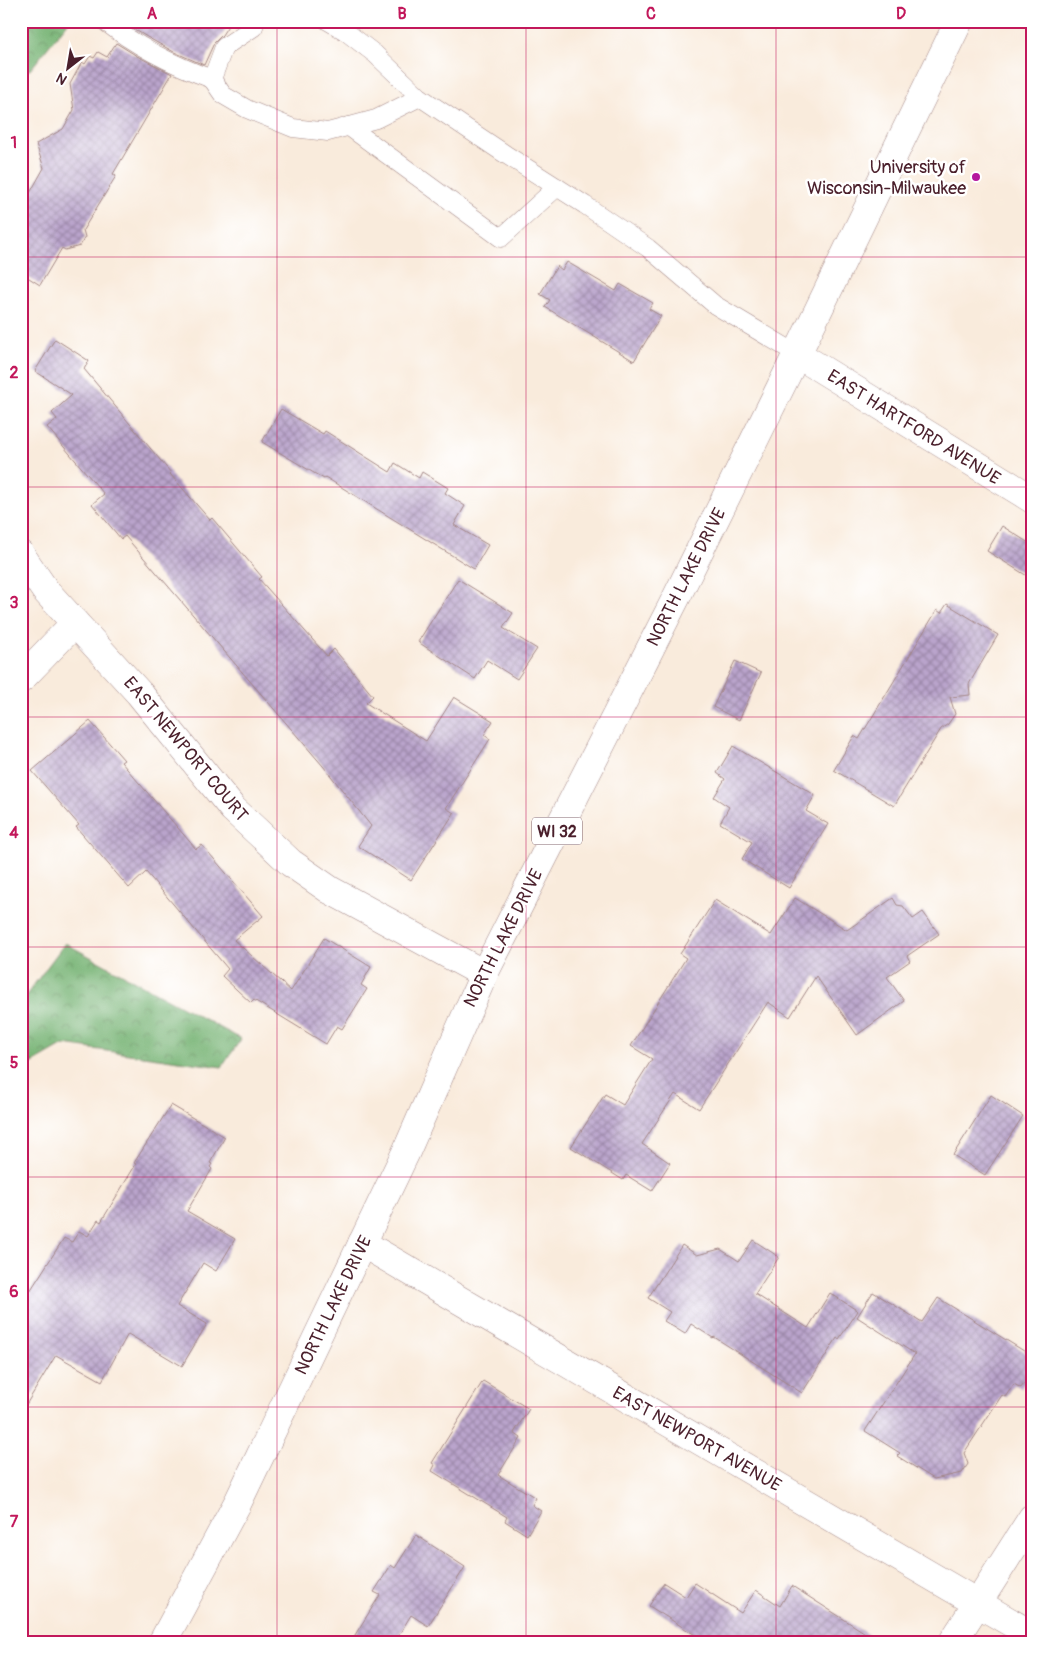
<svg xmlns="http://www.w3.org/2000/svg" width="1053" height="1664" font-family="Pangolin,sans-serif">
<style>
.forest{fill:url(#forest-crowns);stroke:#606a50}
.building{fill:url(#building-cross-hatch)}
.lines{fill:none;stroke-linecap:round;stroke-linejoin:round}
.service-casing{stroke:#a28584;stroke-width:19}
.minor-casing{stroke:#a28584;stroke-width:29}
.primary-casing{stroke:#a28584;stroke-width:29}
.service{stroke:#fff;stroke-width:18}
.minor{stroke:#fff;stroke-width:28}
.primary{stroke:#fff;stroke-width:28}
.grid{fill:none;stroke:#c2185b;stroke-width:1;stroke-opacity:0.55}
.poi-dot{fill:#b5179e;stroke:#fff;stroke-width:2}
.labels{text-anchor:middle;stroke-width:5;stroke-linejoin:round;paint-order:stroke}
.shield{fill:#fff;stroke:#80626b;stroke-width:1}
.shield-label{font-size:16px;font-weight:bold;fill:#4a1f2b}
.poi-label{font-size:18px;fill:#4a1f2b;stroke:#fff;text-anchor:end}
.street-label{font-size:18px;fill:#4a1f2b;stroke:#fff}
.neatline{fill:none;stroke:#c2185b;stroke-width:2}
.grid-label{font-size:16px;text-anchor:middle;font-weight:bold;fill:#c2185b}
</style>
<defs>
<pattern id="forest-crowns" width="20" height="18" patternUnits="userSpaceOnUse" patternTransform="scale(1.25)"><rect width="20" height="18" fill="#77b474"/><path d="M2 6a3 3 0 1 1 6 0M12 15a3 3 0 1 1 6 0" fill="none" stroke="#64925f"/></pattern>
<pattern id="building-cross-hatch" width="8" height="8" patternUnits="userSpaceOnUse" patternTransform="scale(1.25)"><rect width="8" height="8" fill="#baa4cc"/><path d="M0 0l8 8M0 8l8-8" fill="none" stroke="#9985a6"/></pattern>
</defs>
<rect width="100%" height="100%" fill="#fff"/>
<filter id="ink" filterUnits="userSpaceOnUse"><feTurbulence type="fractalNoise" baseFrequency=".02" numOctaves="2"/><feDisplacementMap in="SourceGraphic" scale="10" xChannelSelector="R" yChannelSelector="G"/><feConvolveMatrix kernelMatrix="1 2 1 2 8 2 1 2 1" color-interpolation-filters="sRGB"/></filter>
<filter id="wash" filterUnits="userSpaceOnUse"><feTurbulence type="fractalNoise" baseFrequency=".0096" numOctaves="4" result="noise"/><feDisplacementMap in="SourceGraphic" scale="20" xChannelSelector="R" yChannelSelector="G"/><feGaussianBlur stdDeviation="1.12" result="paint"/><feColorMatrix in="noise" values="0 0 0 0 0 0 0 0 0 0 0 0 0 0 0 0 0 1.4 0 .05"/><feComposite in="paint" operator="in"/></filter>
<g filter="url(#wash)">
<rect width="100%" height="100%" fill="#f9ebdc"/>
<!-- forest -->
<g class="forest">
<polygon points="21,21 69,21 30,70 21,70"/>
<polygon points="65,943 241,1039 222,1067 64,1045 31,1064 21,1064 21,1002"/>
</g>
<g id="blocks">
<!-- building -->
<g class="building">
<polygon points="129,21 231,21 222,35 214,43 204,65 174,52 147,37 127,25"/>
<polygon points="116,43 137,56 172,74 113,174 116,176 83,230 85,237 80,246 65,250 62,248 40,285 21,273 21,209 44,168 36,144 63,129 74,110 70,84 82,62 85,64 90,56 94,58 98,52 107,57"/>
<polygon points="567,262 616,291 620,284 653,303 649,309 661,316 634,361 545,307 550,300 540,294 557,266 562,270"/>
<polygon points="55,339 89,361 84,369 171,473 170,474 210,520 212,518 262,577 259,579 327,656 334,649 373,696 366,703 426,741 454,697 493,721 484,735 490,739 446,808 454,813 411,880 358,846 371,826 323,766 125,536 121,539 92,504 104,494 47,427 57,419 52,413 72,395 35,371"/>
<polygon points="281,409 323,434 325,431 390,472 395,463 419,478 422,472 448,488 445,493 465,506 454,525 488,545 474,569 325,477 324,479 262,442"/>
<polygon points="1002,526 1032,545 1032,579 987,551"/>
<polygon points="458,579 513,613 503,628 537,649 517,679 487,660 475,679 418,642"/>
<polygon points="947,604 998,635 969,684 970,695 950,697 955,714 948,724 941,729 894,806 834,770 854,736 859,739 937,610 941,613"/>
<polygon points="735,661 761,673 739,720 713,707"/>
<polygon points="90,721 124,760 121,762 196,849 202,845 263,916 234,940 291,991 324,938 371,967 361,985 367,989 342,1029 337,1026 326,1044 254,1000 251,1003 222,976 228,969 146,872 129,888 76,827 79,825 32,771"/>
<polygon points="733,746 815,795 806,811 828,824 789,888 742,859 752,842 720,823 729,807 714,797 725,779 717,773"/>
<polygon points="795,898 847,930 893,898 897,905 903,906 913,919 923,912 939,934 907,956 910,961 887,977 904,1001 857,1035 816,976 790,1017 768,1002 699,1109 675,1094 642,1144 670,1163 652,1191 626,1175 623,1180 571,1147 605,1094 623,1105 652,1059 631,1046 686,958 680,954 715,900 771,935"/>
<polygon points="991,1095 1023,1116 985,1175 953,1155"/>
<polygon points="171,1105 225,1137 210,1163 212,1164 210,1167 212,1169 187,1211 235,1239 216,1271 203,1263 177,1306 207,1324 182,1366 128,1334 102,1381 56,1355 21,1413 21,1286 30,1291 64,1238 72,1242 79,1231 88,1236 98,1220 101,1222 136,1164 134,1163"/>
<polygon points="753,1240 779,1257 755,1294 808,1328 830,1293 858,1311 839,1339 837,1338 802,1393 714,1337 713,1338 691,1324 685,1334 664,1321 670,1312 648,1298 682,1245 697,1255 720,1249 739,1261"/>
<polygon points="873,1292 922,1322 938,1298 1032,1356 1032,1371 1021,1388 1014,1384 1005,1397 1002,1395 964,1453 968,1464 962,1473 934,1479 897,1456 900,1453 865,1431 915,1354 857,1317"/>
<polygon points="483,1381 529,1409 514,1433 521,1438 498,1475 536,1498 532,1505 541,1511 527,1535 505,1521 507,1517 432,1471 435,1465 432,1463"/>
<polygon points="416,1535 465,1567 428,1626 411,1615 394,1643 350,1643 380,1595 374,1592 391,1565 395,1568"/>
<polygon points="664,1583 686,1597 695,1583 741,1613 756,1590 780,1606 792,1586 881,1643 708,1643 649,1606"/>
</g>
</g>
</g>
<g filter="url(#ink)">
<use href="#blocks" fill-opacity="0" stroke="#a28584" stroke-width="1"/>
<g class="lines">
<defs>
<g id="service">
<path d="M104,21C136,46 173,65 212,79"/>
<polyline points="328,21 345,31 375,54 420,97 505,154 585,205 648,248 715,305 797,354"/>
<polyline points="254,27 224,47 212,79 223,95 247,109 293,128 328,132 376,119 420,97"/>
<polyline points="348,126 501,238 557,187"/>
</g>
<g id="minor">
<polyline points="797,354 1032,499"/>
<polyline points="21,555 45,590 139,693 233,809 291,863 330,890 484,974"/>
<polyline points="21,679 75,623"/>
<polyline points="362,1243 1032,1635"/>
<polyline points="952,1643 1032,1518"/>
</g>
<polyline id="primary" points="162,1643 238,1502 406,1152 484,974 676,598 797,354 959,21"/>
</defs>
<!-- service casing -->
<use href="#service" class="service-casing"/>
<!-- minor casing -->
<use href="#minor" class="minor-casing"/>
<!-- primary casing -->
<use href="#primary" class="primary-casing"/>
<!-- service -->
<use href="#service" class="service"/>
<!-- minor -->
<use href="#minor" class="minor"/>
<!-- primary -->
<use href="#primary" class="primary"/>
</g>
</g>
<!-- grid -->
<path class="grid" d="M277,21V1643M526,21V1643M776,21V1643M21,257H1032M21,487H1032M21,717H1032M21,947H1032M21,1177H1032M21,1407H1032"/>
<!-- markers -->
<circle class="poi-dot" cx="976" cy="177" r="5"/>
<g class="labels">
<!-- shield labels -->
<rect class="shield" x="532" y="817.5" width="50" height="27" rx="4"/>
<g class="shield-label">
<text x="557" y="837">WI 32</text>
</g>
<!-- poi labels -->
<g class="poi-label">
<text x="966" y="173">University of<tspan x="966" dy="21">Wisconsin-Milwaukee</tspan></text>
</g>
<!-- street labels -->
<g class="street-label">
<text transform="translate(914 427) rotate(32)" y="6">EAST HARTFORD AVENUE</text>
<text transform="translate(686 577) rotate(-63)" y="6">NORTH LAKE DRIVE</text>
<text transform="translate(186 749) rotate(50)" y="6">EAST NEWPORT COURT</text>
<text transform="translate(503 938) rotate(-63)" y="6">NORTH LAKE DRIVE</text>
<text transform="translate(333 1305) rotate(-64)" y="6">NORTH LAKE DRIVE</text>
<text transform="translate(697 1439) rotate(30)" y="6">EAST NEWPORT AVENUE</text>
</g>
</g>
<!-- margin -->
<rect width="1053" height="1664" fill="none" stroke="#fff" stroke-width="55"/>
<!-- north arrow -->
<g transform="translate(68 68) rotate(211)" stroke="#ffffff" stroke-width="4" paint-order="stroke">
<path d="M0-4L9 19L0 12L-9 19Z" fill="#4a1f2b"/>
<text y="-8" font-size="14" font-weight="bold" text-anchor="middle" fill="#4a1f2b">N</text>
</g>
<rect x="28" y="28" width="998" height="1608" class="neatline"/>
<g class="grid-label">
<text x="152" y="19">A</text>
<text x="402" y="19">B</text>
<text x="651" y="19">C</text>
<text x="901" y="19">D</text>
<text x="14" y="148">1</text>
<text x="14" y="378">2</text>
<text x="14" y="608">3</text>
<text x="14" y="838">4</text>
<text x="14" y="1068">5</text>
<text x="14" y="1297">6</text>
<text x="14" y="1527">7</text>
</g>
</svg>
